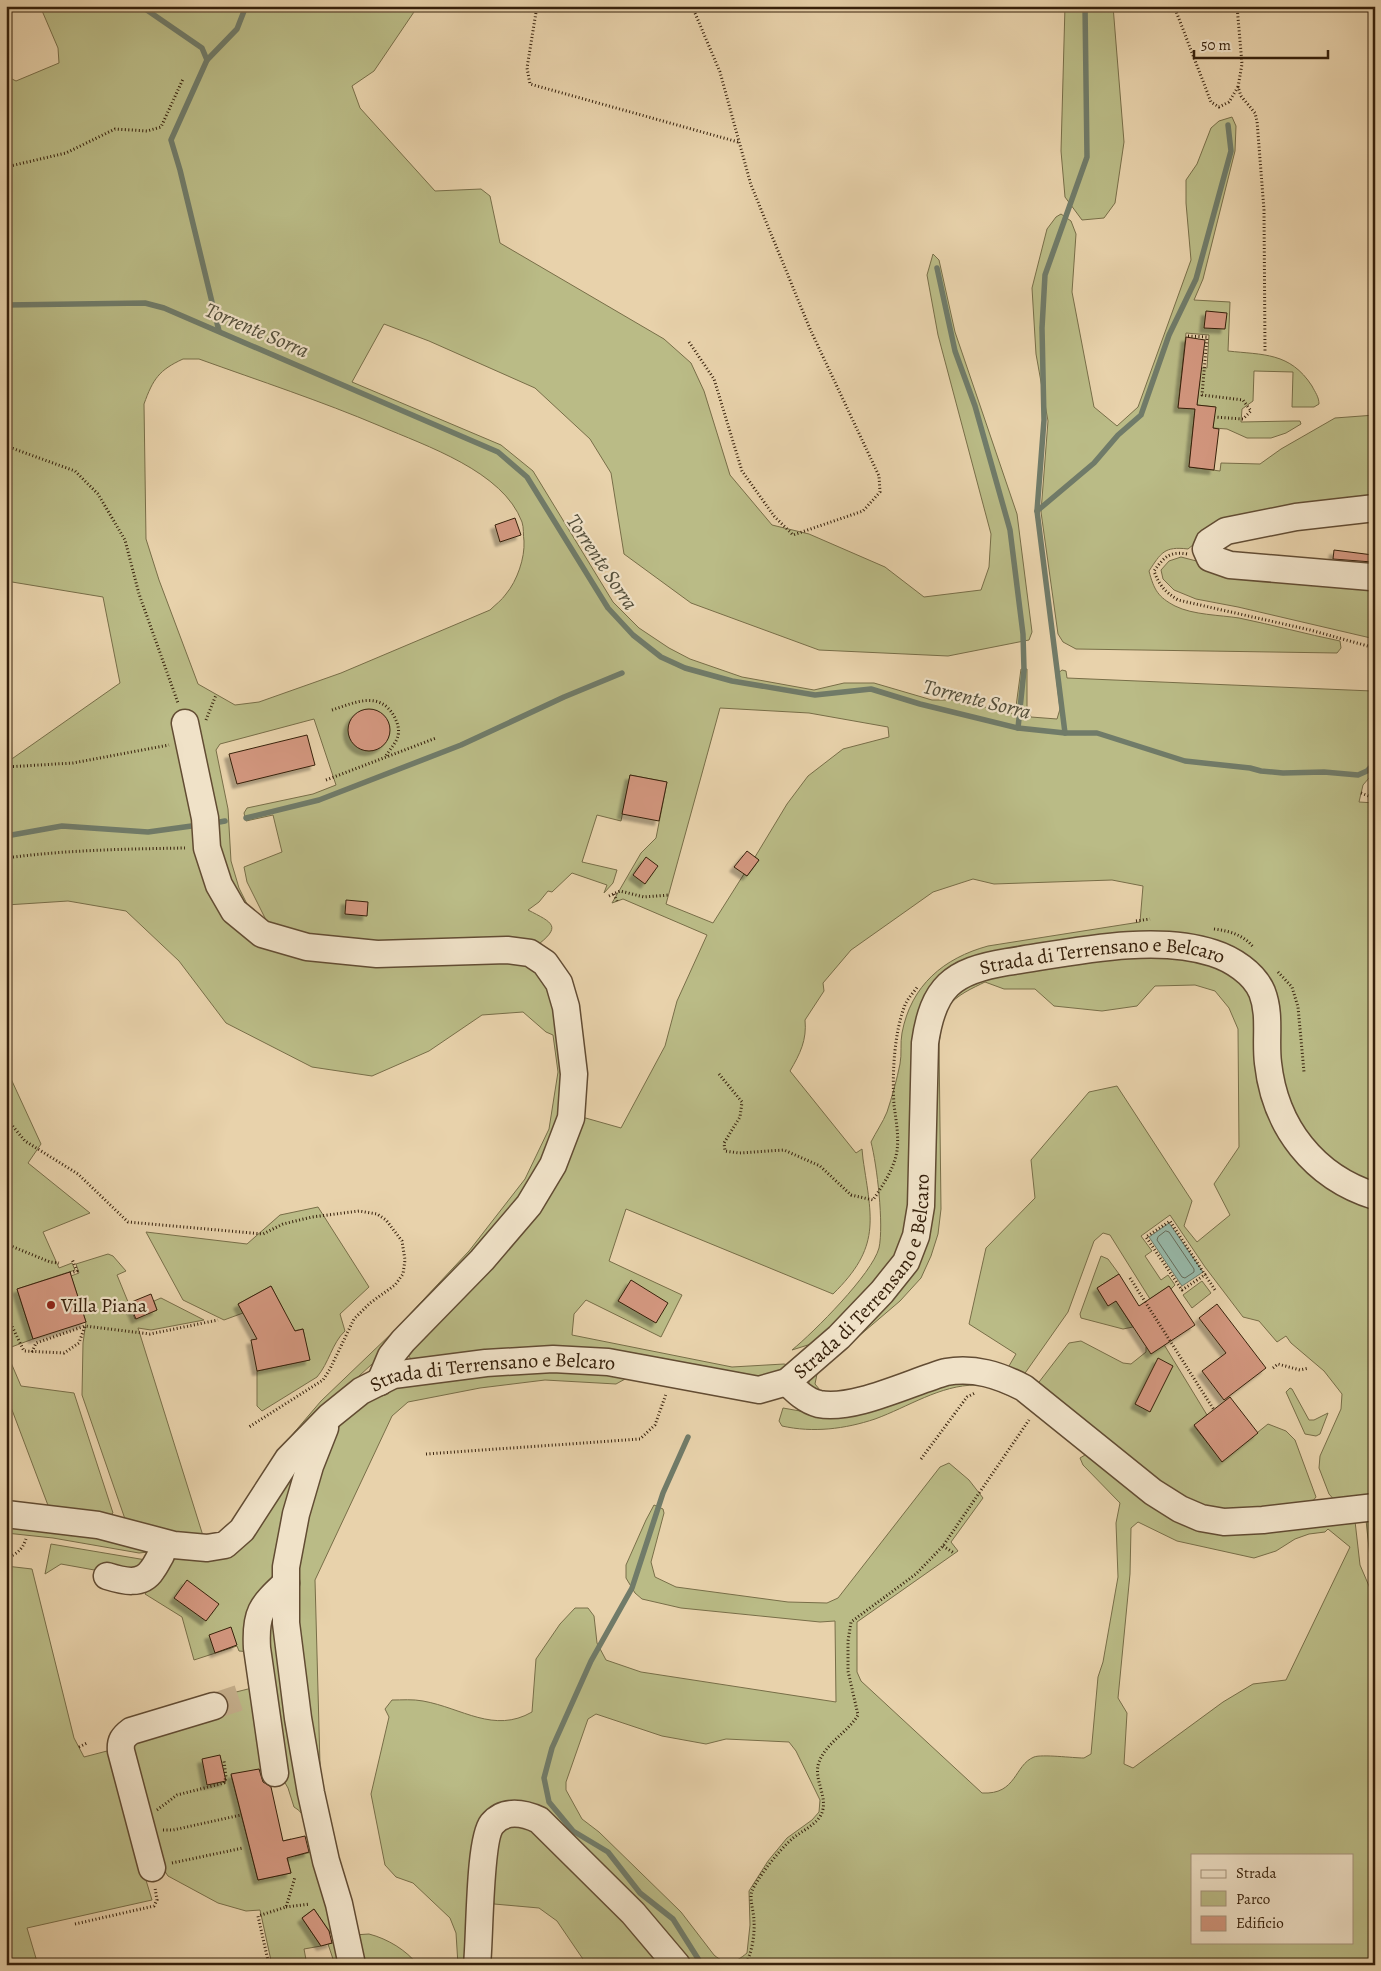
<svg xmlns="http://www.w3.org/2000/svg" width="1381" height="1971" font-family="Alegreya,serif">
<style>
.green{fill:#babb86;stroke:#786e48;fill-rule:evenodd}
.water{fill:#97b8a8;stroke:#707b69}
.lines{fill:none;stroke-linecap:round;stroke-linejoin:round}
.shore{stroke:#666c5a;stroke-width:1}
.stream{stroke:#707b69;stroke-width:5.5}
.building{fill:#d3977f;stroke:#36200b;filter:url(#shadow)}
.minor-tunnel{stroke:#c4ae8b;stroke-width:26;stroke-dasharray:26 13;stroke-linecap:butt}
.minor-casing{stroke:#624c33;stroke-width:29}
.path{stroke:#36200b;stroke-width:3;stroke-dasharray:1 2.5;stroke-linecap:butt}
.minor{stroke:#f0e2c8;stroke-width:26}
.poi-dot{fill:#8f2418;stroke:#f0e2c8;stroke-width:2}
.labels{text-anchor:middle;stroke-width:4.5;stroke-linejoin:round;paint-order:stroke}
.street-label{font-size:20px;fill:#36200b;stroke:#f0e2c8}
.poi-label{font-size:20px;fill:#36200b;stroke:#f0e2c8;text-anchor:start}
.water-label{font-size:21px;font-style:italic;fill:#534e3a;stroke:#f0e2c8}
</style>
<defs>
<filter id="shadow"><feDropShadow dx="-4.5" dy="4.5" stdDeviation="1" flood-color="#0004"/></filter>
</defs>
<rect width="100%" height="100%" fill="#e8d2ab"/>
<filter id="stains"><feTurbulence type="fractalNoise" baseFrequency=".004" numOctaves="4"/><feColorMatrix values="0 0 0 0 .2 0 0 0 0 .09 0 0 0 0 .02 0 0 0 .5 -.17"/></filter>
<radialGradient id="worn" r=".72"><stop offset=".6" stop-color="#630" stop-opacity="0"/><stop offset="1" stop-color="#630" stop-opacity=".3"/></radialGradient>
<!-- green -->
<g class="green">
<path d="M40,6H418L374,71L352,86L360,108L435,191L481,189L490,196L500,243L664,339L691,363L704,391L730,475L772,525L809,534L885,567L924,597L981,590L989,567L991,534L938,335L927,275L933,254L939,260L955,332L1017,514L1032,632L1029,640L948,656L819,650L691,603L624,554L611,473L590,439L535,388L429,341L384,324L352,382L501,445L533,471L613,602L639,628L669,648L690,659L742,677L814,690L844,683H874L932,700H955L1015,714L1021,669H1027V710L1031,717L1057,719L1060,709L1056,675L1062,670L1066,671L1067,678L1372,691L1375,688V771L1363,785L1359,802L1375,803V1189L1347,1178L1298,1125L1278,1062L1279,1002L1271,984L1212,942L943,977L912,1199L900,1256L827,1339L792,1350C814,1332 872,1274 879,1248C884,1225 877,1165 871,1142C876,1132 883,1122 887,1112C892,1097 897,1079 900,1064C902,1054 900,1043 902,1033C911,985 944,958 988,946L1140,922L1143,886L1112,880L994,884L973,879L933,892L851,950L823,983L824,991L805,1020C807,1040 800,1054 790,1071L856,1153L862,1149L863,1159C872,1220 881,1247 833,1294L626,1209L609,1261L682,1295L661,1337L586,1300L574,1314L572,1335L732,1367L784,1364L788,1365L789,1368L766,1380L490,1350L411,1359L408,1355L582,1117L621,1128L665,1046L677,1001L707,935L623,899L612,903L641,853L656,838L667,782L630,775L621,821L597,815L582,862L617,870L613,883L604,893L607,885L572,873L552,892L548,891L539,902L528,910C553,923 563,926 535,947L378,950L273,934L247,882L244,867L282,852L273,815L246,821L244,813L247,808L313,794L336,785L314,719L220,744L216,750L228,809L231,861L239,888L250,910L247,912L198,818L256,939L539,965L560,1013L564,1118L548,1163L398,1340L280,1449L321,1401L393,1332L469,1251L525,1179L549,1129L558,1072L553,1035L546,1032L523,1012L482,1015L429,1051L372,1076L312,1067L226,1023L179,961L126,911L68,901L6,905V763L120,683L103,597L6,581V76L16,81L59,63L58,48ZM183,359H199C260,381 321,401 380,426C426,446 503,471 522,522C524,528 523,535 524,541C525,558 517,581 506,594C502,600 495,605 490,610L341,673L259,702L235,705L198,684L159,580L146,539L144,404C153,379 159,370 183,359ZM720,708L809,713L888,727L889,737L843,749L808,776L787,804L755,857L759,860L747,876L744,874L713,923L666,904Z"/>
<polygon points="1065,6 1113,6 1124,142 1115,203 1104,218 1082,220 1065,197 1061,151"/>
<path d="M1232,117L1236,126L1235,151L1203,279L1194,300L1230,302L1228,351C1263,355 1290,352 1312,386C1315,392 1319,397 1319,404L1314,407H1292L1293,372L1254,371L1253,401L1242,409L1241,422L1293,421H1300L1301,424L1286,433L1271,438H1247L1227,429L1213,428L1215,407L1197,405L1201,368H1207L1209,335L1186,333L1178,407L1195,409L1189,467L1220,471L1221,463L1260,464L1281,449L1335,418L1375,415V504L1205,535L1188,549C1164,546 1161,553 1149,571C1154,590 1158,597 1175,606C1193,615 1220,615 1239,618C1273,625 1306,634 1340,641L1341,648L1337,653L1076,649L1063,642L1058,634L1041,512L1048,421L1036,354L1032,288L1047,229L1056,217L1061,214L1071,221L1076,234L1072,292L1094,407L1117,426L1138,407L1191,260L1186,203V180L1197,164L1211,128L1219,121Z"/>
<polygon points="1181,557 1208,564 1375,583 1375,639 1238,607 1196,599 1174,590 1163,579 1161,570 1169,561"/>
<path d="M1128,954L1212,960L1255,995L1269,1107L1375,1204V1498L1336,1502L1329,1494L1319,1468L1320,1456L1341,1409L1342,1394L1324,1371L1291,1343L1286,1336L1277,1342L1259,1321L1243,1317L1205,1267L1170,1215L1141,1236L1152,1251L1145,1256L1161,1280L1168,1275L1175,1285L1171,1289L1169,1286L1150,1299L1110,1235L1103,1233L1094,1241L1068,1312L1023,1376L1006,1371L1016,1354L969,1324L986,1248L1035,1198L1031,1160L1089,1092L1117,1086L1192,1201L1184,1226L1197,1242L1230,1215L1214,1184L1239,1147L1238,1029L1229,1008L1215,991L1195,985L1155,986L1137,1006L1102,1011L1054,1006L1035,989H1004L985,982C973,988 956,995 948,1007C941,1016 941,1032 939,1043L941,1209L938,1234L931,1256L921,1278L900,1301L825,1365L817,1374L815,1384L820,1390L817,1394L809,1385V1379L912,1266L931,1044L941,1005L976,978Z"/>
<polygon points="6,1068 41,1144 28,1163 90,1213 43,1232 59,1268 72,1263 75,1270 17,1289 33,1339 6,1349"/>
<path d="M318,1207L369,1287L340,1314L345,1331C332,1343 329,1363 317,1377L262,1411L257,1406V1371L309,1360L303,1329L284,1333L258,1326L284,1311L271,1286L238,1304L243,1313L224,1320L183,1300L146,1232L247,1244L280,1215Z"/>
<polygon points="108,1254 113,1256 126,1271 117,1275 135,1319 157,1310 154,1301 161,1298 204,1320 151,1330 138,1328 204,1539 125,1519 82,1395 83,1343 86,1322 71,1276 79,1273 76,1264"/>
<polygon points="1101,1256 1108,1259 1119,1274 1097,1288 1108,1305 1116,1301 1133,1327 1123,1329 1081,1318 1080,1314"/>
<polygon points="1202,1281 1211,1293 1192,1308 1183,1295"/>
<polygon points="1160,1338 1207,1415 1194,1426 1222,1461 1268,1424 1286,1431 1295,1440 1316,1497 1308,1507 1248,1514 1187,1503 1036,1386 1069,1343 1081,1341 1123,1363 1131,1364 1146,1352 1146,1347"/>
<polygon points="6,1351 21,1386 74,1393 113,1513 108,1517 49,1508 6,1394"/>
<path d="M612,1371L627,1378L616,1384L545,1380L480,1388L408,1402L392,1416L315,1580L320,1765L303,1781L344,1964L335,1965L328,1944L337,1942L314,1909L302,1918L321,1946L304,1949L307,1965H272L260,1910L246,1911L218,1903L168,1876L164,1870L129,1741L212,1698L256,1687L266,1768L231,1775L258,1880L291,1873L283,1841L291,1839L295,1856L316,1851C311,1836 308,1814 294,1807L288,1788L280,1774L251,1652L239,1651L237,1646L194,1660L182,1617L145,1594L159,1578L176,1553L206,1555L294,1464L365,1398L397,1386L499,1372Z"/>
<path d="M970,1376L1019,1400C1008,1396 988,1385 976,1385C940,1385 908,1407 875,1419C845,1429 813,1433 782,1426L779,1421L783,1408L817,1414Z"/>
<polygon points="1290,1388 1292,1389 1309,1420 1314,1420 1328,1413 1320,1434 1316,1436 1305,1434 1286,1392"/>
<path d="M1090,1452L1180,1515L1355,1521L1360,1565L1375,1600V1965H686L503,1806L472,1965H458L456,1933L450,1918L413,1883L396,1877L385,1865L371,1794L389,1717L385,1709L392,1700C402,1700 413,1699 423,1701C462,1708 494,1734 532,1712L536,1659L560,1624L575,1608H588L594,1616L597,1643L606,1660L641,1672L836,1702L835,1621L820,1622L681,1608L642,1599L635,1593L626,1578V1565L646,1520L654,1505L663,1509L664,1513L651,1562L655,1577L676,1587L788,1602L827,1603L838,1598L940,1467L949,1463L969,1480L983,1498L951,1542L958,1551L857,1622V1672L861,1681L982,1793C1017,1795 1014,1765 1034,1757C1042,1754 1073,1758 1084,1758L1091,1754L1098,1677L1103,1662L1118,1577L1116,1523L1120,1503L1083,1465L1080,1458ZM1138,1522L1177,1541L1254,1558L1276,1551L1295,1539L1309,1534L1325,1532L1328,1529L1350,1547L1286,1680L1253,1684L1223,1702L1133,1768L1124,1764L1127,1713L1118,1698L1130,1574L1131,1528ZM596,1714L662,1736L706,1744L726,1739L789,1742L796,1751L820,1800L819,1812L812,1820L787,1838L768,1861L749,1891L750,1925L747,1953C735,1963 727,1966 714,1955L681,1912L599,1832L582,1819L566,1790V1782L588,1719ZM1192,1855H1352V1942H1192Z"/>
<polygon points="1366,1520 1375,1520 1375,1571 1370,1558"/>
<polygon points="6,1524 52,1527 158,1551 139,1553 53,1538 6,1533"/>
<polygon points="51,1544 146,1560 144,1566 100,1571 61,1564 45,1574"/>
<polygon points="6,1566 32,1569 74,1738 84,1757 107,1751 152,1900 27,1928 38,1965 6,1965"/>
<polygon points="523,1822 668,1965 587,1965 557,1921 539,1908 494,1904 490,1866 493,1846 507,1826"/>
<path d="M369,1934C388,1939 406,1950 418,1965H360L353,1935Z"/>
</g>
<!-- water -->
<polygon class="water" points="1169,1223 1203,1272 1182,1286 1149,1237"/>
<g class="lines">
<!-- shore -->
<polygon class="shore" points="1166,1231 1169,1232 1194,1269 1194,1272 1185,1278 1182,1277 1157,1240 1158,1237"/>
<!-- stream -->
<g class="stream">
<polyline points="141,6 202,48 207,60 171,140 180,170 219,331"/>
<polyline points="207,60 237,29 246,6"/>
<polyline points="937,268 955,351 975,406 1010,530 1023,634 1024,670 1018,728"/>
<polyline points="6,305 145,303 164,308 498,452 527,477 608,608 633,635 661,657 685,668 732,681 815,695 871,689 920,704 1018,728 1065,733 1097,733 1185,761 1250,768 1261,771 1283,773 1324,772 1358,775 1367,771 1373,765 1375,757"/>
<polyline points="1037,511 1094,463 1118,435 1141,415 1169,335 1196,279 1231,151 1228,125"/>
<polyline points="1065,733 1037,511 1044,420 1042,328 1045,275 1087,157 1085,6"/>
<polyline points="246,818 319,800 461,745 564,697 622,673"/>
<polyline points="214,823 225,821"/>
<polyline points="6,836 62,826 148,832 199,825"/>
<polyline points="1375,877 1372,925 1375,947"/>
<polyline points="688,1437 663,1493 632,1588 591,1661 552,1748 544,1778 549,1802 573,1831 608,1852 640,1893 673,1919 702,1965"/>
</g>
</g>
<!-- building -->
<g class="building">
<polygon points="1206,311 1227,313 1225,329 1204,328"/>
<polygon points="1186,337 1205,340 1197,405 1216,407 1213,428 1219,429 1214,470 1189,467 1195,409 1178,408"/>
<polygon points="515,518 521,535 500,542 495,525"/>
<polygon points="1334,550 1373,555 1372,562 1333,559"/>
<circle cx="369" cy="730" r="21"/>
<polygon points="307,735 315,765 237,784 229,754"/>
<polygon points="630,775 667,782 659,821 622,814"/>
<polygon points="747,851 759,860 747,876 734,867"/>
<polygon points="646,857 658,866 645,884 633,875"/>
<polygon points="346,900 368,902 367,916 345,914"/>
<polygon points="70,1272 86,1322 33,1339 17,1289"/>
<polygon points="1119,1274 1139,1306 1169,1286 1195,1325 1151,1354 1116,1301 1108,1306 1097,1288"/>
<polygon points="631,1280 668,1303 656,1323 618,1301"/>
<polygon points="271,1286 295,1331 303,1329 310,1360 257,1371 251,1340 257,1339 238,1304"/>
<polygon points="151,1294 157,1310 136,1319 129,1303"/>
<polygon points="1217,1304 1266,1368 1224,1400 1202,1371 1226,1353 1199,1318"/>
<polygon points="1158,1358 1173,1366 1150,1412 1135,1404"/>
<polygon points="1230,1397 1258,1433 1222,1462 1194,1425"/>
<polygon points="187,1580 219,1604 206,1621 174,1598"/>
<polygon points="231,1627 237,1645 215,1653 209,1635"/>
<polygon points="220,1755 226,1781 207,1785 202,1759"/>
<polygon points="259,1769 263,1782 271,1787 283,1841 305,1836 309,1852 287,1858 291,1873 258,1880 231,1774"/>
<polygon points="314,1909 329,1931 332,1943 321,1946 302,1918"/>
</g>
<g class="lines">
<!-- minor-tunnel -->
<polyline class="minor-tunnel" points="214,1706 257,1692"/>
<defs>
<g id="minor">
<polyline points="1371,577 1230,565 1210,558 1206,549 1209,542 1226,531 1296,517 1375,508"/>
<polyline points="185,723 205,818 207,848 219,885 234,911 262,934 307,947 377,954 507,950 530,953 545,963 559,983 566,1007 574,1074 571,1118 553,1165 529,1205 482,1260 403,1341 391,1356 380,1382"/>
<path d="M787,1382C796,1391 806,1401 819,1404C853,1411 911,1382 946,1372C974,1367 999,1375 1024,1388L1153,1492L1180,1509L1201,1518L1224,1522L1263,1520L1375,1507"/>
<polyline points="325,1428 310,1466 296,1514 286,1567 286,1623 298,1718 311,1793 326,1861 339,1904 352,1965"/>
<path id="s1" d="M6,1514L98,1525L174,1545L207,1548L225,1545L242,1530L288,1459L330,1416L361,1391L393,1375L486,1363L553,1359L608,1362L759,1390L787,1382L839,1337L882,1292L906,1262L916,1236L921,1206L925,1043C933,987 952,971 1007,962C1068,953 1153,933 1213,953C1232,959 1254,973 1262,992C1271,1015 1265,1039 1268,1063C1275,1127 1314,1177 1375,1196"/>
<path d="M107,1576C123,1581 142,1586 152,1570C156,1565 158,1560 161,1555"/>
<path d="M275,1773L257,1648C255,1613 261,1606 286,1583"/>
<path d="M152,1868L121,1751C120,1741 123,1737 131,1731L214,1706"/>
<path d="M477,1965C480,1938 479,1840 492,1824C504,1809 524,1813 539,1820L633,1913L677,1965"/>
</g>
</defs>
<!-- minor casing -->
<use href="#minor" class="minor-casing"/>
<!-- path -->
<g class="path">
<polyline points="537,6 527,68 530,84 738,142"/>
<polyline points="1174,6 1211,102 1219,107 1229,102 1238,87"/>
<polyline points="1237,6 1242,64 1238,87 1241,96 1255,113 1257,121 1264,210 1265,351"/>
<polyline points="6,167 66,153 115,129 147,131 161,127 183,79"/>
<polyline points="1188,336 1207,337 1202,395 1243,400 1251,411 1243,419 1215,417"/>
<polyline points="689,342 714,379 742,471 774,516 793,535 863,511 880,492 879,476 810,329 751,185 720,72 692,6"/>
<polyline points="6,446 75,471 98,494 125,540 139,594 178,703"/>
<path d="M1187,554C1170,551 1164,557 1154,571C1159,585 1165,592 1178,600L1310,630L1375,648"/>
<path d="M332,710C354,703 379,690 394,716C404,735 396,741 385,757"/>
<polyline points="206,720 216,695"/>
<polyline points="6,767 73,763 169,745"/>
<polyline points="326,780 436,738"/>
<polyline points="1361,793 1371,797 1375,808"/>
<path d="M6,858C66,850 125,849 185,848"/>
<polyline points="614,894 617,901"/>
<polyline points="609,896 620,891 644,897 669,895"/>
<polyline points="1136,921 1150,919"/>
<path d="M1214,929C1230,931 1244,935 1254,948"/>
<polyline points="1278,972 1292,987 1298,1007 1304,1072"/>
<path d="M719,1074L742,1102L740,1117L724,1143L725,1151L739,1153L784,1150L820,1166L851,1195L873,1200C883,1185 894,1169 897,1151C899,1136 896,1120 894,1105C892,1075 894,1033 905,1005C908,998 914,992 918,986"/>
<polyline points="6,1118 25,1141 78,1174 128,1222 263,1234 283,1224 312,1217 359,1211 377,1214 386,1220 402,1241 405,1260 403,1274 395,1285 370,1303 354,1319 330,1369 323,1380 249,1427"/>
<polyline points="6,1244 50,1262 59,1263"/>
<polyline points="70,1273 77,1271 72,1259"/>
<polyline points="1206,1274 1182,1290 1146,1237 1170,1221 1215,1290"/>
<polyline points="1130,1278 1214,1410"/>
<polyline points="6,1314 24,1351 64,1353 79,1343 85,1326 150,1334 218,1320"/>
<polyline points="32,1352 36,1343 85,1326"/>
<polyline points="1273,1368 1278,1364 1300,1370 1309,1368"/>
<polyline points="426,1454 640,1439 655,1425 666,1394"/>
<polyline points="921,1459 967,1397 975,1393"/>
<polyline points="943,1546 954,1553"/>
<path d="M6,1558C17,1554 22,1550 26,1539"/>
<polyline points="79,1747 87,1743"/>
<polyline points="157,1810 177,1795 224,1783 226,1777 224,1761"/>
<polyline points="163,1830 173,1830 241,1815"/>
<polyline points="172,1863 243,1848"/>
<polyline points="286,1907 310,1904"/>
<polyline points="75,1924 154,1906 157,1900 155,1888"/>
<polyline points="269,1965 258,1916 286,1907 295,1877"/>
<polyline points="729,1965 729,1962"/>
<path d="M744,1965C752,1956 755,1933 754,1921C754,1912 749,1899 752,1891C757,1878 781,1848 792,1839C800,1832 812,1827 819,1818C832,1800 812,1781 819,1762C826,1743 848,1732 858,1715L848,1671V1641L851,1622L916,1574L943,1546L1029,1420"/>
</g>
<!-- minor -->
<use href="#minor" class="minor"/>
</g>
<!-- markers -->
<circle class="poi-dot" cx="51" cy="1305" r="5"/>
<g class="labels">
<!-- street labels -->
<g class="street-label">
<text dy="7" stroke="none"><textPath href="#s1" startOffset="1479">Strada di Terrensano e Belcaro</textPath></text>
<text dy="7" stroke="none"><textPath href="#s1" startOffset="1000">Strada di Terrensano e Belcaro</textPath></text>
<text dy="7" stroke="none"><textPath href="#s1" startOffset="565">Strada di Terrensano e Belcaro</textPath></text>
</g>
<!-- poi labels -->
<g class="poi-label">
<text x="61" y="1312">Villa Piana</text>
</g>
<!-- water labels -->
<g class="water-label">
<text transform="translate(257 330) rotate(23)" y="7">Torrente Sorra</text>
<text transform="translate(602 562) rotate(56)" y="7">Torrente Sorra</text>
<text transform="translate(977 699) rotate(14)" y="7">Torrente Sorra</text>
</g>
</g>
<!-- margin -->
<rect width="1381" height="1971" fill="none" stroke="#e8d2ab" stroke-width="25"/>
<rect x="8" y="8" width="1366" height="1956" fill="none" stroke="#36200b" stroke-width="2.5"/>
<rect x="12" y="12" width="1356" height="1946" fill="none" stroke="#36200b"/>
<!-- legend -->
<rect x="1191" y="1854" width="162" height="90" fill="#f0e2c8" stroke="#a6947c"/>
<rect x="1201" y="1870" width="25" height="8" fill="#f0e2c8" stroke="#a6947c"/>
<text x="1236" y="1878" font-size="15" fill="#36200b">Strada</text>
<rect x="1201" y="1891" width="25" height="15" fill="#babb86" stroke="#a6947c"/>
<text x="1236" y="1904" font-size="15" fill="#36200b">Parco</text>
<rect x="1201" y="1916" width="25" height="15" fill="#d3977f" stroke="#a6947c"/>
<text x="1236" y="1928" font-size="15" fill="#36200b">Edificio</text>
<!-- scale -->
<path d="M1194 50v8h134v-8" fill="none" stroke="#36200b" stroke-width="2.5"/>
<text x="1201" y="50" font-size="15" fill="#36200b" stroke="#f0e2c8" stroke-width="4" paint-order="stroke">50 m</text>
<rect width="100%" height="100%" filter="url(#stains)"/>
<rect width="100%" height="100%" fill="url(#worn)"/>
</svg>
